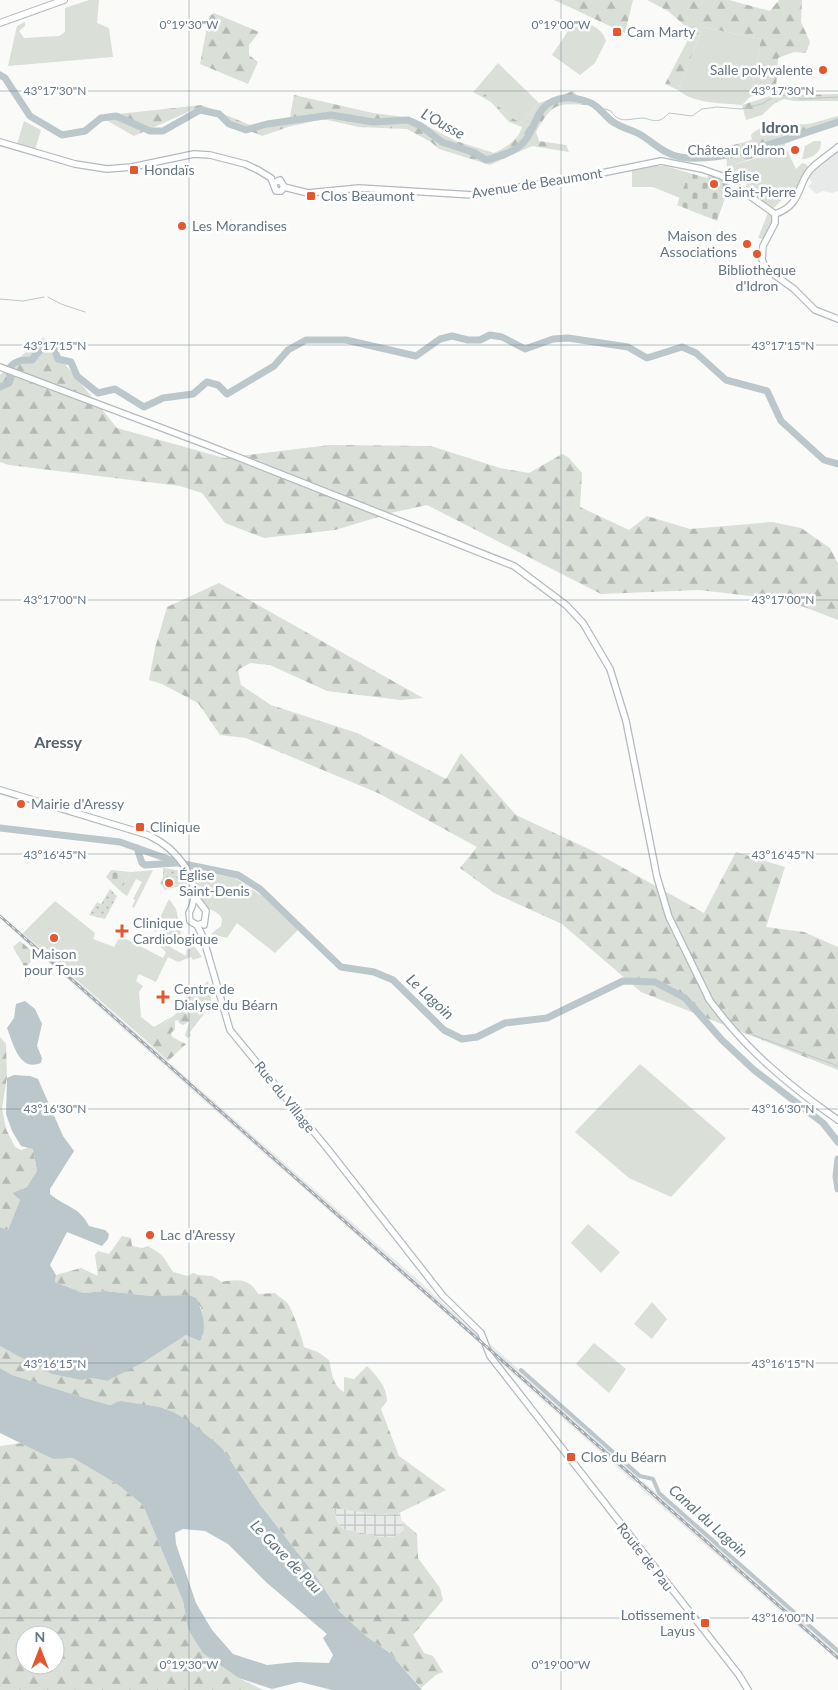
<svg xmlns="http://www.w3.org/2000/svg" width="838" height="1690" font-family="Lato,sans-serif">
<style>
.built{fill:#e8e9e9}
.industrial{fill:url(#industrial-grid)}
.green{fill:#dadfd7}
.forest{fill:url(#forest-firs);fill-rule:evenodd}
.cemetery{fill:url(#cemetery-stones)}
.garden{fill:url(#garden-dots)}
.water{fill:#bbc7cb;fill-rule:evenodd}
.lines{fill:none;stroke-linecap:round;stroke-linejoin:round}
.stream{stroke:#bbc7cb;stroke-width:1}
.canal{stroke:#bbc7cb;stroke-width:4}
.river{stroke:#bbc7cb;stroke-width:7}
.secondary-casing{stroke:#b3babf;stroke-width:8}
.primary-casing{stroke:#b5babe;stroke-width:8}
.secondary{stroke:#fff;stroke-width:5.5}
.primary{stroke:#fff;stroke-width:6}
.rail-casing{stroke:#a2aab0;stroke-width:3}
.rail{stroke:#fff;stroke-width:1;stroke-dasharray:4;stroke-linecap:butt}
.ticks{fill:none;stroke:#657683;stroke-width:1;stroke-opacity:0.45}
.poi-dot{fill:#e4572e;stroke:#fff;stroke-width:2}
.labels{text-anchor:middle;stroke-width:5;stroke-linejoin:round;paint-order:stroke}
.poi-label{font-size:14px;fill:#657683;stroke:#fff;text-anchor:start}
.street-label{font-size:14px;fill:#657683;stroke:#fff}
.water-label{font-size:15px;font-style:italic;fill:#60757c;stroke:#fff}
.quarter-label{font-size:16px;font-weight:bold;fill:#57646e;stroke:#fff}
.ticks-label{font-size:12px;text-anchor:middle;fill:#657683;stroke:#fff;stroke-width:5;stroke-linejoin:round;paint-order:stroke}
</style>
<defs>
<pattern id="industrial-grid" width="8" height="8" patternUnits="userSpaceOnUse" patternTransform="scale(1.25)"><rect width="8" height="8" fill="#e8e9e9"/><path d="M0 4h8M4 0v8" fill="none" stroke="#c0c1c2"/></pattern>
<pattern id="forest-firs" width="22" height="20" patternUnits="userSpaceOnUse" patternTransform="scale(1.25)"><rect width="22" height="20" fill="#dadfd7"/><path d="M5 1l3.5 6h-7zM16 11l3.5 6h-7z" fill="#b4b9b4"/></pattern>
<pattern id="cemetery-stones" width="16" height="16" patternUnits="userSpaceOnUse" patternTransform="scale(1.25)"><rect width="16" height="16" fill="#dadfd7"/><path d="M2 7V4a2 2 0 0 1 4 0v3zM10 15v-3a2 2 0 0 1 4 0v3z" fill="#b4b9b4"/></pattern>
<pattern id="garden-dots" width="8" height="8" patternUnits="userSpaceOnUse" patternTransform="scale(1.25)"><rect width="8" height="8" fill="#dadfd7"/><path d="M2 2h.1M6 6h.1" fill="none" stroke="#b4b9b4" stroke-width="1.8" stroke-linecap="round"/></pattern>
</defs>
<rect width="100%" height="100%" fill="#fafaf8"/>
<!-- built -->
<g class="built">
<polygon points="838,151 838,191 832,193 823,191 817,194 814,192 808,186 812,183 809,178 811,174"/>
<polygon points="23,933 168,1061 165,1066 20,937"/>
<polygon points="171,1064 418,1280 480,1337 479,1343 167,1068"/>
<polygon points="490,1344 640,1478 635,1483 492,1355"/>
<polygon points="643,1481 811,1630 808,1635 638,1486"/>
<polygon points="814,1632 838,1653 838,1661 810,1636"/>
</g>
<!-- industrial -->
<polygon class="industrial" points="333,1507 381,1515 400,1513 404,1530 394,1537 380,1537 343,1529 338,1523"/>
<!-- green -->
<g class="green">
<polygon points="89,0 99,0 97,23 109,28 113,57 8,66 17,26 25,22 25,26 19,31 24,38 59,36 65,32 65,8"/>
<path d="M576,19C589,24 602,27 606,41L595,63L580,75L552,55Z"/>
<path d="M703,27L761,39L750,97L742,105C722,103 694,104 678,90Z"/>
<path d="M498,63L539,103L522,123C500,115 496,96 475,90Z"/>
<polygon points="24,121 41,130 35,150 17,144"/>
<path d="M814,141H821C822,152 812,159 802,159L805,146Z"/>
<polygon points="784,144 796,169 802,163 806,164 809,168 797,193 791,190 774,208 745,191 747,183 727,167 776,152"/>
<polygon points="654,166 666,166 689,173 680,198 653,187 632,187 632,170"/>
<polygon points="768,213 772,216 771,226 762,239 758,238"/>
<polygon points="153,870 134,908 132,907 135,900 133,899 142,882 136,879 127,896 120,891 131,872"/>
<path d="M194,871L235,878L262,896L298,930L275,953L237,923L227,938L211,934L221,926L222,919C218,909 206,911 201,902C197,894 196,880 194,871Z"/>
<polygon points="169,899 176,909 181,934 175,938 170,947 186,956 187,949 183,941 184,939 187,947 189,946 188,937 202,957 193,960 191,957 178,962 168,957 156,982 139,974 136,981 143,986 139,992 141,1017 154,1027 171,1017 161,1027 160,1031 153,1036 149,1043 23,933 55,901 95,933 93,939 114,947 119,938 126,939 163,958 166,952 155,942 165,939 166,934 162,929 154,932 154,930"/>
<polygon points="208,981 211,997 208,992 205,993 201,1004 195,1005 193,1013 186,1014 183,1008 185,997 197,992"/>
<polygon points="640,1064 726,1138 671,1197 629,1178 575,1132"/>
<polygon points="588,1224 620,1252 601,1273 571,1243"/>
<polygon points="652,1302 667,1319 652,1339 634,1324"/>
<polygon points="594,1343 626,1369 609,1393 576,1364"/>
</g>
<!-- forest -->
<g class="forest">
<polygon points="554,0 633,0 625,33"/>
<polygon points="647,0 729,0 770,11 779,0 802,0 801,22 810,42 806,53 794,52 778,58 776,88 750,97 761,39 703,27 678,90 665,84 692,32 668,11"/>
<polygon points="214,13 259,32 249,45 249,55 258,62 248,84 200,64 209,16"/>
<polygon points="792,89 800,95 838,94 838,101 794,101 784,99 775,103 762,115 746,120 742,105"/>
<path d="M475,90C496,96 500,115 522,123L539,103L573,91L587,105C555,103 552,104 536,132L539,141L566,145L569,152L532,146L490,165L439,149L431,142L407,129L359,127L323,119L288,127L262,136L197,108L134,136L99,116L202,105L250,125L290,117L294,95L373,113L412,118L456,141L494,153C506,147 518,141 522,127L509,122L491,102L473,92Z"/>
<path d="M838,116V123L809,132L785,144L783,148L727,167L726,147L752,140L751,135C763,121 790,125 807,124C817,123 828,118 838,116Z"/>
<polygon points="43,337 117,428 224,458 330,445 431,446 500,468 529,473 562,454 568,457 582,473 580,507 629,530 647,516 690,529 772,522 801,528 830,548 838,564 838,620 786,600 699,590 601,594 427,505 395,512 335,530 264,538 225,523 202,493 180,486 9,465 0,462 0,375"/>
<polygon points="219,583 423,698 400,700 327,691 270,665 250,663 238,670 241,685 271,705 357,733 446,779 461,753 516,815 593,851 704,913 736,852 785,867 766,927 804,932 838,947 838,1070 641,992 562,924 494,893 460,868 477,847 378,793 246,738 220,735 198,703 162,684 149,680 155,648 167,607"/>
<path d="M208,992L211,997V1005L190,1032L191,1036L187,1038L185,1035L190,1021L183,1025L179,1023L178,1020L175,1021V1029L171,1033L172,1037L186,1044L168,1061L149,1043V1040C159,1028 169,1019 183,1008L186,1014L193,1013L196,1004L197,1006L201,1004L203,996Z"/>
<polygon points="0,1037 6,1044 7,1077 2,1108 6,1129 15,1147 21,1150 30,1147 33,1149 37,1171 27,1187 12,1193 20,1200 8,1230 0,1227"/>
<path d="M122,1236L131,1238L132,1246L142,1248L148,1246L162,1255L173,1272L188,1276L193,1273L198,1275L212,1276L222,1282C233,1280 245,1278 254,1288C256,1290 257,1293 259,1294L275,1293C279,1297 285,1300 288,1304C291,1307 304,1342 304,1347L318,1352L329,1360C332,1372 332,1385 344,1392V1377L354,1379L367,1366C377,1376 387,1387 387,1401L381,1409L399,1456L446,1490L397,1514L381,1515L333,1508L338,1523L343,1529L380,1537H394L404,1530L402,1521L417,1534L418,1558L440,1588L443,1600L413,1635L424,1653L433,1656L443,1672L436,1675L421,1688L390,1653L367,1637L339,1611L315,1575L261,1506L222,1448L206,1436L120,1401L110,1405L88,1399L12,1375L0,1368V1346L82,1380L92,1378L107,1381L186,1335L203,1337L201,1307L188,1295L151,1296L105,1291L83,1293L55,1282L56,1275L81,1268L98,1276L95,1255L98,1251L109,1254Z"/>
<path d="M22,1443L53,1459L73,1458L117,1484L143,1505L183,1601L188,1629L239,1678L263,1690H0V1446ZM25,1635H55V1665H25Z"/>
</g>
<!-- cemetery -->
<g class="cemetery">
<polygon points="689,173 707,178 709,174 720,179 732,188 732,192 727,192 717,221 677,205"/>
<polygon points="111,870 131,872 120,891 106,877"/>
<polygon points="20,941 37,955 25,968 13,947"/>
</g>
<!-- garden -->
<g class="garden">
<polygon points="163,868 183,871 187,884 165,890 160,883 163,877"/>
<polygon points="110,889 117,896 105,919 89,915 97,902 101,904"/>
</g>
<!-- water -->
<g class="water">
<path d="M25,1001L35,1009L42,1024L37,1046L42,1058L41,1063C19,1072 13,1043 7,1028L14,1018L16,1004Z"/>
<path d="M14,1075L30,1076L38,1079L63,1136L74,1151L50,1189V1194C65,1207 79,1206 89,1226L105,1230L109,1234L108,1239L102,1246L67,1232L50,1265L56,1275L55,1282L83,1293L105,1291L151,1296L188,1295L196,1298C202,1309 208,1330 200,1341L186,1335L142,1363L107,1381L92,1378L82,1380L52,1374L0,1346V1227L8,1230L20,1200L12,1193L27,1187L37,1171L33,1149L21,1146L12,1131L6,1114L7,1078Z"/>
<path d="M0,1368L12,1375L88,1399L110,1405L120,1401L159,1407L173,1412L189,1421L222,1448L261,1506L315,1575L339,1611L367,1637L390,1653L422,1690H332L300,1682L272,1689L239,1678L203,1653L188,1629L183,1601L143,1505L117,1484L73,1458L53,1459L0,1433ZM183,1529L205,1531L228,1544L267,1583L327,1634L323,1638L333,1655L329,1663L296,1662L267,1665L233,1654L212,1630L196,1603L176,1544L175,1533Z"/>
</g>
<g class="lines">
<!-- stream -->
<g class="stream">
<path d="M596,106L611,111C619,125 631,118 644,118C649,119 654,122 660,120C663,119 667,115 669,113L692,116L702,109L717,107L741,109L762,104L773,97L788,95L802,99L838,97"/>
<polyline points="48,297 61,304 85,312"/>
<polyline points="0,299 23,301 44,297"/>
<polyline points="753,1035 838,1066"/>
</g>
<!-- canal -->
<polyline class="canal" points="521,1370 640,1476 653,1479 659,1493 838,1651"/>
<!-- river -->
<g class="river">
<path d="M0,75L5,78L30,116L62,135L85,131L101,118L116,116L150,131H163L200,110L219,114L229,124L246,130L267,124L331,115L373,122L408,120L421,126L442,142L475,153L486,160C498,157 512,153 521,145C539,129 532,102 565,98C573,97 591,101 597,107C603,112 607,118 613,122C622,128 632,130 641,135C654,143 664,154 680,157C723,165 796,135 838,122"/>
<path d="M0,387L9,383L11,378L8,370C14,360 22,360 32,360C39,351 42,346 54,348L58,359L71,362L77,376L98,393L115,389L144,407L163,398L193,394L207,382L218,385L227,394L274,366L288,350L306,340H346L416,356L440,339L452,336L468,340H480L490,335L502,337L525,349L553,339L568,338L628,347L647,358L682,347L696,353L726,380L767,391L781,421L824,460L838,464"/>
<polyline points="0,828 120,842 179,863 238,875 260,889 341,967 374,972 393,980 444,1030 462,1039 477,1037 505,1023 547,1018 623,981 655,982 685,998 722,1040 754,1070 823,1123 838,1142"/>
<polyline points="137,848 142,863 145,865 176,863"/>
<polyline points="838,1159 836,1176 838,1189"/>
</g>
<defs>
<g id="secondary">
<polyline points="0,142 75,164 107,169 132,167 194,154 210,155 245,164 258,170 271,178 276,191 281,191 284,187"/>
<polyline points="274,183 280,180 284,187"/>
<polyline points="284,187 308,193 359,188 473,195 597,174 661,161 702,169 722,176 775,214"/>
<polyline points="775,214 775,223 763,246 762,259 765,268 794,289 815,310 838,319"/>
<path d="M775,214C802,205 797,185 810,170C818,161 829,155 838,147"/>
<polyline points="0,367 207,445 514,566 566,605 583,623 610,669 626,721 657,877 669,917 709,999"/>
<path d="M0,790L148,835C176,848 206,882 189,913L190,921L197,925L204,923"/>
<polyline points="194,895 206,911 204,925"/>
<polyline points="197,925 203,937 230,1030 327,1148 443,1296 481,1333 490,1356 739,1675 748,1690"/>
<path d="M708,998C744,1048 788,1085 838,1120"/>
</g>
<polyline id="primary" points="0,23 64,0"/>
</defs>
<!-- secondary casing -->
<use href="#secondary" class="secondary-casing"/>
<!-- primary casing -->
<use href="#primary" class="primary-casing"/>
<!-- secondary -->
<use href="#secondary" class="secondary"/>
<!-- primary -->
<use href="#primary" class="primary"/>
<defs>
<polyline id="rail" points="0,916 838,1658"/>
</defs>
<!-- rail casing -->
<use href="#rail" class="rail-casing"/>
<!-- rail -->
<use href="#rail" class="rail"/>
</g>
<!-- ticks -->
<path class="ticks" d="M189,0V1690M561,0V1690M0,91H838M0,345H838M0,600H838M0,854H838M0,1109H838M0,1363H838M0,1618H838"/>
<!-- markers -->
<g class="poi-dot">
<rect x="612" y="27" width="10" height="10" rx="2.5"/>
<circle cx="823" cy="70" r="5"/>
<circle cx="795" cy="150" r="5"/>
<rect x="129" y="165" width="10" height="10" rx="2.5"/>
<circle cx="714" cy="184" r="5"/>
<rect x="306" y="191" width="10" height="10" rx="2.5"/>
<circle cx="182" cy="226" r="5"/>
<circle cx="747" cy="244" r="5"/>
<circle cx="757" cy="254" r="5"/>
<circle cx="21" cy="804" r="5"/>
<rect x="135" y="822" width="10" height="10" rx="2.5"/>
<circle cx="169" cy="883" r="5"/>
<path d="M119.5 923.5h5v5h5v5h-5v5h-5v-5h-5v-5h5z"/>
<circle cx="54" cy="938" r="5"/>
<path d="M160.5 989.5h5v5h5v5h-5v5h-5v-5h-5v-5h5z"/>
<circle cx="150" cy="1235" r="5"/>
<rect x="566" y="1452" width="10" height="10" rx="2.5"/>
<rect x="700" y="1618" width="10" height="10" rx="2.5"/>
</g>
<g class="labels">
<!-- poi labels -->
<g class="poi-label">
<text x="627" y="37">Cam Marty</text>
<text x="813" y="75" text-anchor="end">Salle polyvalente</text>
<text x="785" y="155" text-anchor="end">Château d'Idron</text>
<text x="144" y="175">Hondaïs</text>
<text x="724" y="181">Église<tspan x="724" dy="16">Saint-Pierre</tspan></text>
<text x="321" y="201">Clos Beaumont</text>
<text x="192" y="231">Les Morandises</text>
<text x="737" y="241" text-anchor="end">Maison des<tspan x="737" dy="16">Associations</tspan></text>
<text x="757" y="275" text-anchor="middle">Bibliothèque<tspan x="757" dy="16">d'Idron</tspan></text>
<text x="31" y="809">Mairie d'Aressy</text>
<text x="150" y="832">Clinique</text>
<text x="179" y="880">Église<tspan x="179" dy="16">Saint-Denis</tspan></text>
<text x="133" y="928">Clinique<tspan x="133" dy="16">Cardiologique</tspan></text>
<text x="54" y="959" text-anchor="middle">Maison<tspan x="54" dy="16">pour Tous</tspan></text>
<text x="174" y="994">Centre de<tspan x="174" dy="16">Dialyse du Béarn</tspan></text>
<text x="160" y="1240">Lac d'Aressy</text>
<text x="581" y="1462">Clos du Béarn</text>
<text x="695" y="1620" text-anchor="end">Lotissement<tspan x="695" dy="16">Layus</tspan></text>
</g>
<!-- street labels -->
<g class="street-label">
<text transform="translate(537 183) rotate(-9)" y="5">Avenue de Beaumont</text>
<text transform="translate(285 1097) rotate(51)" y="5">Rue du Village</text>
<text transform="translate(645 1557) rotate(52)" y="5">Route de Pau</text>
</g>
<!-- water labels -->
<g class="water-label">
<text transform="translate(443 124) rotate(29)" y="5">L'Ousse</text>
<text transform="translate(430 997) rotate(43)" y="5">Le Lagoin</text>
<text transform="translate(708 1521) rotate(42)" y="5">Canal du Lagoin</text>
<text transform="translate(286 1557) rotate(46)" y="5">Le Gave de Pau</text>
</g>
<!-- quarter labels -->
<g class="quarter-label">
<text x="780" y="133">Idron</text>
<text x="58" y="748">Aressy</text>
</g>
</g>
<g class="ticks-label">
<text x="189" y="29">0°19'30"W</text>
<text x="561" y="29">0°19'00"W</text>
<text x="55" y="95">43°17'30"N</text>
<text x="783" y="95">43°17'30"N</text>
<text x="55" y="350">43°17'15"N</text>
<text x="783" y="350">43°17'15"N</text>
<text x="55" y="604">43°17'00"N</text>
<text x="783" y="604">43°17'00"N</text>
<text x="55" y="859">43°16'45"N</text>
<text x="783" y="859">43°16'45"N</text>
<text x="55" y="1113">43°16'30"N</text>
<text x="783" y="1113">43°16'30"N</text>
<text x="55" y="1368">43°16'15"N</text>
<text x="783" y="1368">43°16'15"N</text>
<text x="783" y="1622">43°16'00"N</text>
<text x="189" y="1669">0°19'30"W</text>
<text x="561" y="1669">0°19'00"W</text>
</g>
<!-- north arrow -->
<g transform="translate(40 1650)"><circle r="24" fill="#ffffff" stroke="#c1c8cd"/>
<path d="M0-4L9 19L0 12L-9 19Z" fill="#e4572e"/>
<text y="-8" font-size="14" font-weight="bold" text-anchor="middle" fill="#657683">N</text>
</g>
</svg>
